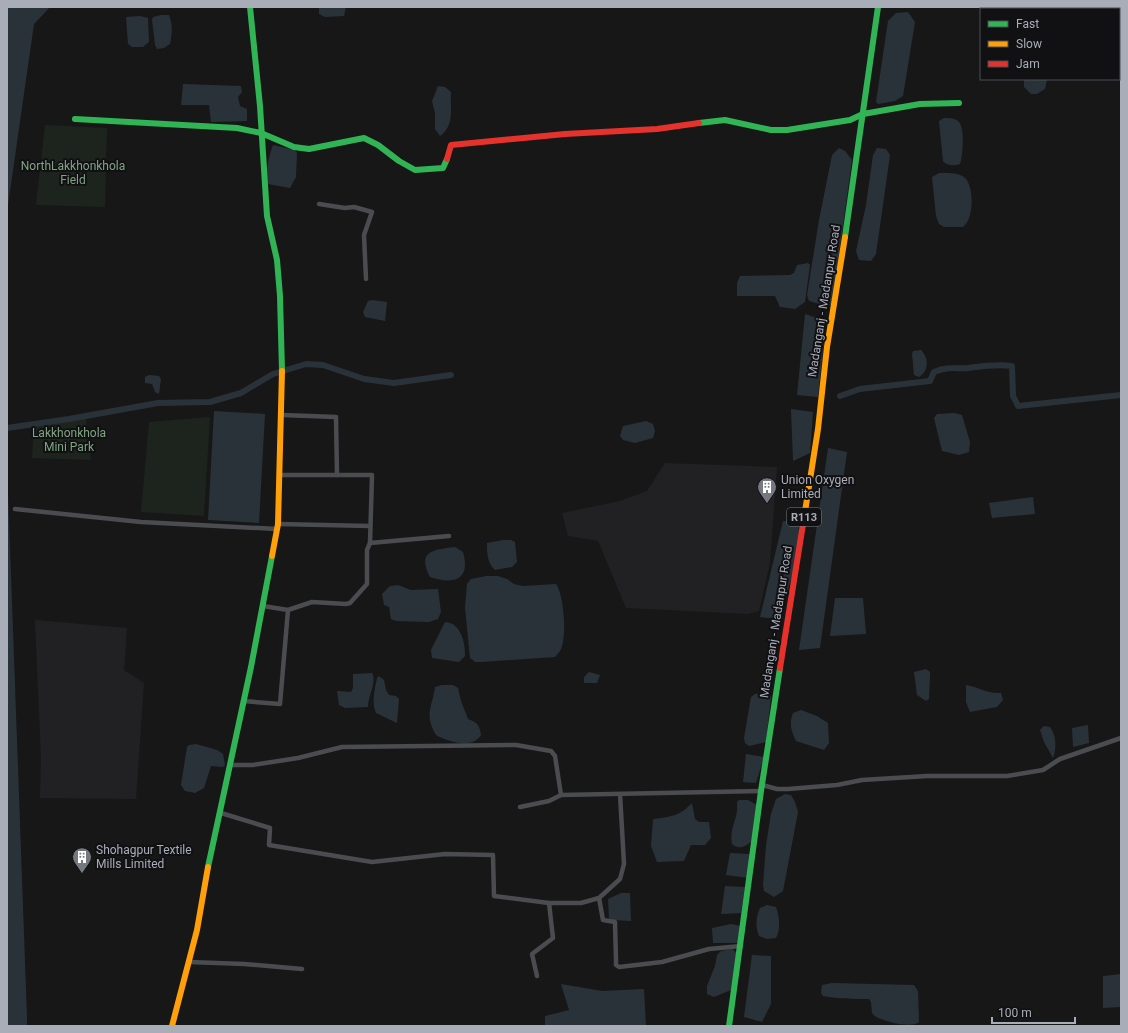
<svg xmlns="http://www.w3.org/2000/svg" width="1128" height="1033" font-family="Roboto,sans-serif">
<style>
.built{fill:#212123}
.green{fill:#1d241e}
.water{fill:#2a3239}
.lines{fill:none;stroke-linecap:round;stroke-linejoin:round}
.canal{stroke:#2a3239;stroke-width:6}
.street{stroke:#4b4c50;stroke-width:4.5}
.fast{stroke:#30b455;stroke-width:6}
.slow{stroke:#ff9f0a;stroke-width:6}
.jam{stroke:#e5322d;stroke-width:6}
.labels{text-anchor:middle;stroke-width:4;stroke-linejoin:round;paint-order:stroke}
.shield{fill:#111113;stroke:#7b7e86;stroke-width:1}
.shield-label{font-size:11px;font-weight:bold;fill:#a8adb8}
.park-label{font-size:12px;fill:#7fa381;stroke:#111113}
.street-label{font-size:12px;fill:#a8adb8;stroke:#111113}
.poi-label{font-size:12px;fill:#a8adb8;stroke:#111113;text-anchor:start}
</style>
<rect width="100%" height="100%" fill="#171717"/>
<!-- built -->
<g class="built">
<polygon points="665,463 777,467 770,563 759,611 748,614 626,608 598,541 568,536 562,513 620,501 647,491"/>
<polygon points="35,620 127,628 124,670 144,683 136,799 40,798 41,759"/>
</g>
<!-- green -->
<g class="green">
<polygon points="45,125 107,128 105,207 36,205"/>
<polygon points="210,417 204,516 141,512 149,422"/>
<polygon points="86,418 91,460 32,458 34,427"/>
</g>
<!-- water -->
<g class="water">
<polygon points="7,7 50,7 34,24 7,212"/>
<polygon points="319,7 346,7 344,16 325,17 319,14"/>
<polygon points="908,12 915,22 903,96 895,101 878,104 876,102 888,21 896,13"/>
<path d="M161,15H169C173,25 172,34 170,44L164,48L157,49L155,45L152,20L153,17Z"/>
<polygon points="140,16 148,18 149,42 143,47 132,47 128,44 126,17"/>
<polygon points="1024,79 1047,79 1045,89 1037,94 1031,94 1024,87"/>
<polygon points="183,84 241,86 242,92 238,97 240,106 247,109 247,121 211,122 209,105 181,105"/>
<path d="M438,86L445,87L451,92C450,107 455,126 440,136L435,129V113L432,101Z"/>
<path d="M944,118C949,118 956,118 959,122C965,129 963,156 960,164C955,166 947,166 943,161L939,121Z"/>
<path d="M273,145L295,150L297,153L296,177L290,188L268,184C266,169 268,159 273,145Z"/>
<polygon points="839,148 845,151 852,160 832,305 823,305 809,301 807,295 819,220 832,155"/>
<polygon points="877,148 886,149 890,155 876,254 871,261 859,260 856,251 866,205 873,155"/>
<path d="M939,173C947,173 960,172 966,179C974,189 974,219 963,227H944L939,224L936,216L932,177Z"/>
<polygon points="808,263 810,265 805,302 795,309 780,307 775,296 737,296 737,283 740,276 790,275 794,273 797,265"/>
<polygon points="372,300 387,302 385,321 365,317 363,312 368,301"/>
<polygon points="805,314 826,321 818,397 797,395"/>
<path d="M921,350C929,358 929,371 919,377L914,375L912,354L913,351Z"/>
<polygon points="149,375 159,376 161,379 159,394 155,392 152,384 145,383 145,377"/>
<polygon points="791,409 813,412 810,453 793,461"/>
<polygon points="214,411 265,414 259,523 208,520"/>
<polygon points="954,413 962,415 970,442 969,452 959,455 942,451 934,418 937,414"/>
<polygon points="646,421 653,424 655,431 653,438 635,443 623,440 620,436 623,426"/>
<polygon points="828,448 847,452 820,648 799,650"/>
<polygon points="7,464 27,1017 27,1026 7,1026"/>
<polygon points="1033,497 1035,514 992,518 989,503"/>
<path d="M783,521L798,523C803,549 787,593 778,619L760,617Z"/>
<path d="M503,540H511L515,542L517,562L512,567L495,570C487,563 487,553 487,543Z"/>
<path d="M455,547L463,552C471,580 454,585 430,577C417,551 432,550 455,547Z"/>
<path d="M486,576H498L507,579L514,584L523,586L556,584C564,595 567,636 561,649C560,652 557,654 555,657L481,662H475L470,658L465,608L467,584L471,579Z"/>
<polygon points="398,585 411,590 438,589 441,612 438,619 429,622 396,621 391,619 389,607 384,605 382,594 390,586"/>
<polygon points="835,598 863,598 866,634 830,636"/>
<path d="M445,622C461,623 465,642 465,656L459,662L432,658L431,650Z"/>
<polygon points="926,669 930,672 930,676 929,699 926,701 917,695 914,672"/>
<polygon points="589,672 600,675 597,683 584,683 584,677"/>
<path d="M372,673C377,681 368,697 368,707L345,708L339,705L337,691L351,692L353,688V674Z"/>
<path d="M379,676L384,680L386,690L389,695L396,696L399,699L397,723L376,713C371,702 375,689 377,678Z"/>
<path d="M442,685H453L458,688L461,701L468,719C477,722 480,726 481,735C472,750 447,741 436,735C424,714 432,708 435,687Z"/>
<path d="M966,685C979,687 987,694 1001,693L1003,700L997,707L970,712L966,702Z"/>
<polygon points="768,693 771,697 766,742 749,746 745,743 744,738 751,697 755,694"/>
<path d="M801,710L817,716L828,723L829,743L824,750L796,741C791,731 789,723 793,713Z"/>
<polygon points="1088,725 1089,743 1073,747 1072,728"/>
<path d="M1044,726L1050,727C1056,735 1057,748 1053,758L1044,742L1040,730Z"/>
<polygon points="196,744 217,750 223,754 225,765 223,767 211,766 204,788 195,793 185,791 181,785 187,747 189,745"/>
<polygon points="746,754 764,757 756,783 743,782"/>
<polygon points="785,794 791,795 795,802 798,812 783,891 774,897 764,891 763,885 766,845 771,814 776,799"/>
<path d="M739,800H748L757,805L752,841C745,847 739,850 732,844C729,826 739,819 737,802Z"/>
<path d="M692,803L695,819L699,822H709L711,838L705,845H691L684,861L657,862L651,846L653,819C670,817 680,816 692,803Z"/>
<polygon points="730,853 749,854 748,878 726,875"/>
<polygon points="725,886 745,887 741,913 721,914"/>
<polygon points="621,893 630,893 631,921 612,920 609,918 608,899"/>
<path d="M767,905L776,907C779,915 781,930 776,938L767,939L759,936C755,926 756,917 760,908Z"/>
<polygon points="731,924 741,926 738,943 713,943 712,928"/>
<polygon points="732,949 737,953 731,990 714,997 707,994 707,986 715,966 717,955 721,951"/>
<polygon points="752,955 771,956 771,1004 762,1022 744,1017"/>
<polygon points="1121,974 1121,1007 1103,1008 1103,976"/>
<path d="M832,983L914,985L918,991L919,1022C913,1029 876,1021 872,1013L871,1002L869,999C853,999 838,999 823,996L821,993L822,985Z"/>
<polygon points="561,984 602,991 644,989 646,1026 545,1026 545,1016 569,1010"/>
</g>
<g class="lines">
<!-- canal -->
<g class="canal">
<path d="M840,396L860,389L930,381L934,372C948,366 954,369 968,368C983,366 997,364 1012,366L1013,396L1018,406L1121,395"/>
<polyline points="7,428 69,419 158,403 210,402 241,393 273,374 306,364 323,365 364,379 394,383 451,375"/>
</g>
<!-- street -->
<g class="street">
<polyline points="319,204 345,208 354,207 372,212 364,235 366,279"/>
<polyline points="282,415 336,417 337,475"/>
<polyline points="281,475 372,475 370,543 449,536"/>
<polyline points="15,509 141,522 277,529"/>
<polyline points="278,524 370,526"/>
<polyline points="263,606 288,610 312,602 346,604 350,603 367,584 367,550 370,543"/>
<polyline points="243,701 280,704 288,610"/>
<polyline points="230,765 253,765 298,758 342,747 516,745 551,751 555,756 561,795 761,791"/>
<polyline points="762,785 777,789 788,789 837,785 862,780 927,776 1007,776 1043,770 1060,759 1121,738"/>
<polyline points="520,807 549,801 561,795"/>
<polyline points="221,813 270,828 269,845 372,862 445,854 493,855 494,896 549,903 581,903 599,898 620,879 624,864 620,794"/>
<polyline points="599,898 603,920 615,922 616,960 616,965 619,967 662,962 709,949 741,946"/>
<polyline points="189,962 244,964 302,969"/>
<polyline points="537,976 532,954 553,938 549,903"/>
</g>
<!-- fast -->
<g class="fast">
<polyline points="250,7 260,106 267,216 277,260 280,296 282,371"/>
<polyline points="75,119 237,128 261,133 294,147 309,149 364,138 378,145 399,161 415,170 443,168 447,159"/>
<polyline points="699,123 725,120 771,130 787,130 850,120 863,114 920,104 959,103"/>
<polyline points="845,237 878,7"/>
<polyline points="208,867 251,667 272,556"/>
<polyline points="729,1026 761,791 780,668"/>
</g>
<!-- slow -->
<g class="slow">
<polyline points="804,518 818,429 827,347 845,237"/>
<polyline points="272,556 278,524 282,371"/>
<polyline points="172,1026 197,930 208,867"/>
</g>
<!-- jam -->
<g class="jam">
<polyline points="447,159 451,145 565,134 657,129 699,123"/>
<polyline points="780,668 804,518"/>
</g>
</g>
<!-- icons -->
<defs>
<symbol id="building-pin" viewBox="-11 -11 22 30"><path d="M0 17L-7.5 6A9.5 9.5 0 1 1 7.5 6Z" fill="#757880" stroke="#111113"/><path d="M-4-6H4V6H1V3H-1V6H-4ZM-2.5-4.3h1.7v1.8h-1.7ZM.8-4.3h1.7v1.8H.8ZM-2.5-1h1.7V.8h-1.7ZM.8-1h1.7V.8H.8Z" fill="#fff"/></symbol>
</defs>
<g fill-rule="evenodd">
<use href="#building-pin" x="756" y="476" width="22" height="30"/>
<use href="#building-pin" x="71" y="846" width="22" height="30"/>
</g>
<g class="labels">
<!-- shield labels -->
<rect class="shield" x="787" y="508" width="34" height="18" rx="3"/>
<g class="shield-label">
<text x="804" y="521">R113</text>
</g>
<!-- park labels -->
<g class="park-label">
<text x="73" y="170">NorthLakkhonkhola<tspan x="73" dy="14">Field</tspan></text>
<text x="69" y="437">Lakkhonkhola<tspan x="69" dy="14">Mini Park</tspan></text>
</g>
<!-- street labels -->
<g class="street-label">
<text transform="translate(824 301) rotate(-81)" y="4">Madanganj - Madanpur Road</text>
<text transform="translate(776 622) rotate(-81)" y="4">Madanganj - Madanpur Road</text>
</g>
<!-- poi labels -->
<g class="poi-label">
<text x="781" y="484">Union Oxygen<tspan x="781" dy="14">Limited</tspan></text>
<text x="96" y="854">Shohagpur Textile<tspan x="96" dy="14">Mills Limited</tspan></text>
</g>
</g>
<!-- border -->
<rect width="1128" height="1033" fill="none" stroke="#a8adb8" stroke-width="16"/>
<!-- legend -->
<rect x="980" y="8" width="140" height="72" fill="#111113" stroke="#4d4f55"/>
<rect x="988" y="21" width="20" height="6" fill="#30b455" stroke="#4d4f55"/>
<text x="1016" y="28" font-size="12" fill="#a8adb8">Fast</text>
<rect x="988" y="41" width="20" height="6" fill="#ff9f0a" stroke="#4d4f55"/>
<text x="1016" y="48" font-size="12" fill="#a8adb8">Slow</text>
<rect x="988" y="61" width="20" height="6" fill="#e5322d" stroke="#4d4f55"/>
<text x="1016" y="68" font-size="12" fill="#a8adb8">Jam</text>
<!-- scale -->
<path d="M992 1017v6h83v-6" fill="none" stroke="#a8adb8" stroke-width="2"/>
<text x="998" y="1017" font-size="12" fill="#a8adb8" stroke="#111113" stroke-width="3" paint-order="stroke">100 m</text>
</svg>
